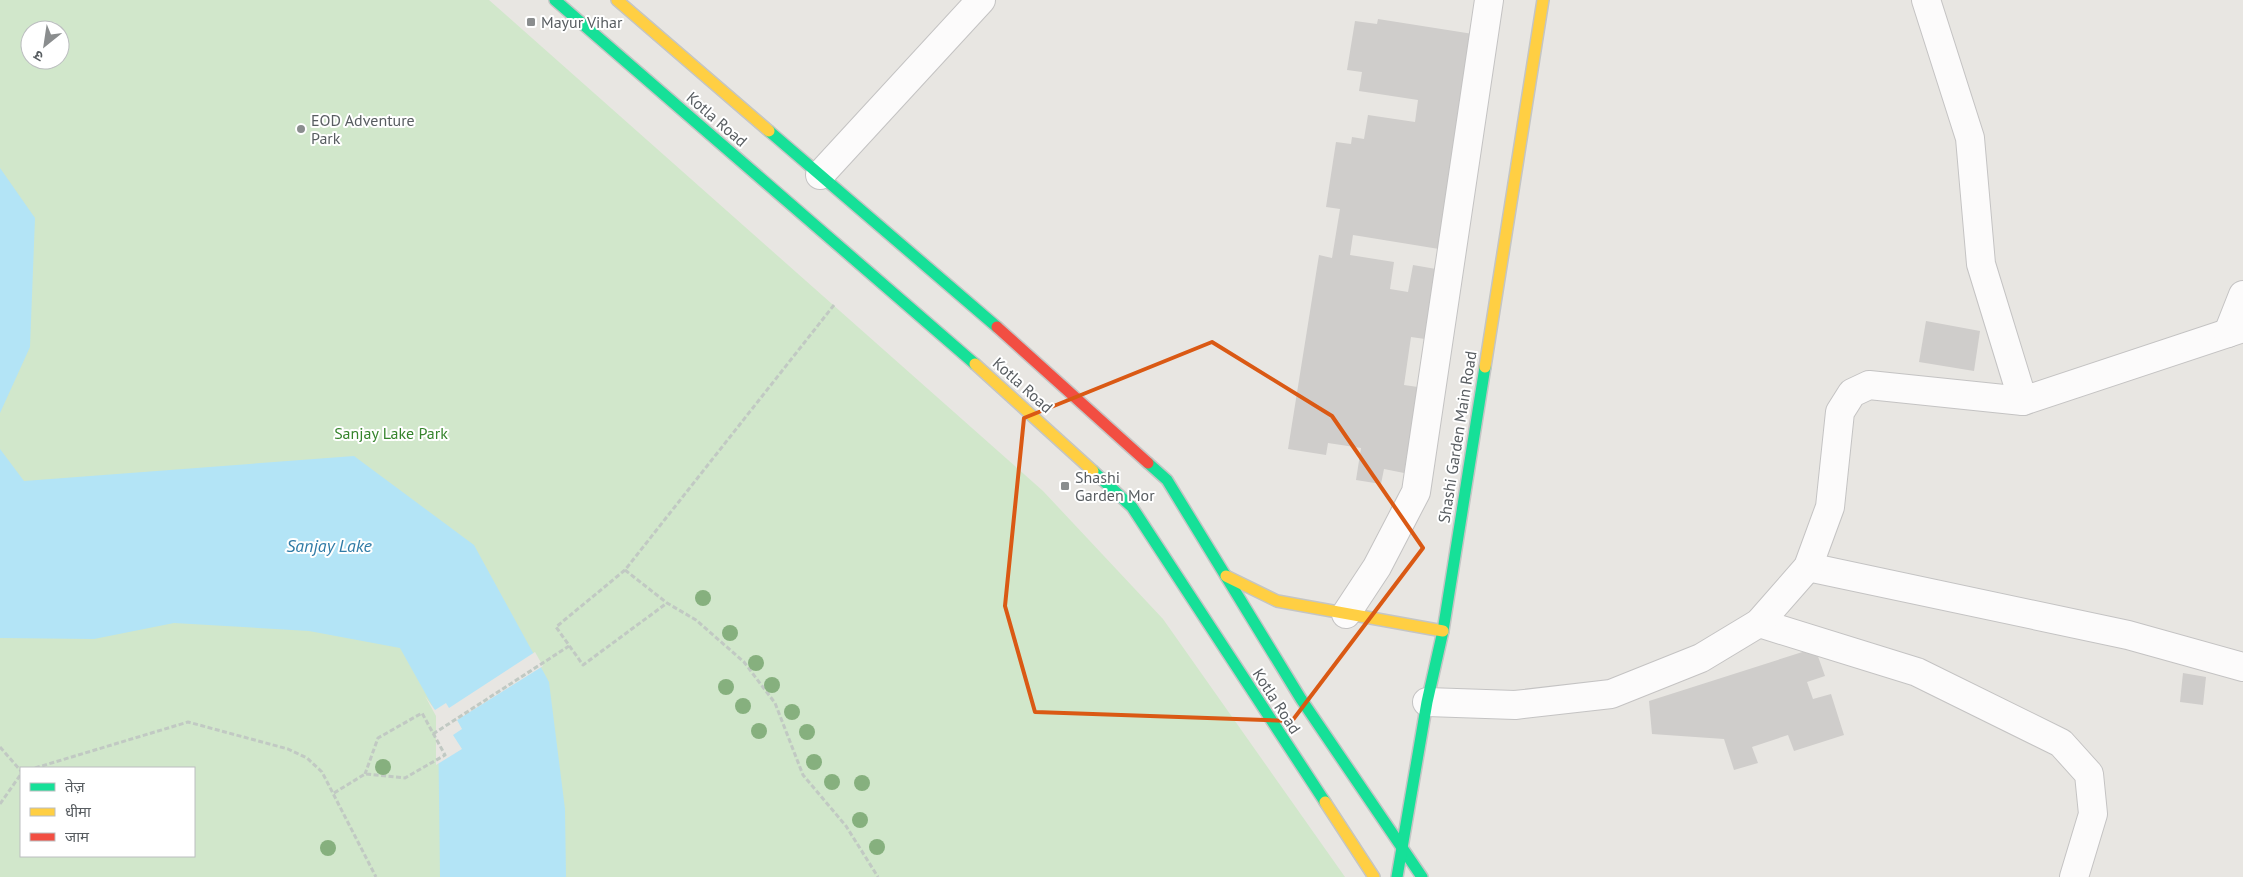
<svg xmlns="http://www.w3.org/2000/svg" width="2243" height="877" font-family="'PT Sans','Noto Sans Devanagari',sans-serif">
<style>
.green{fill:#d1e7cb;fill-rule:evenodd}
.water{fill:#b3e4f6}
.pier{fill:#e8e6e2}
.building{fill:#cfcdcb}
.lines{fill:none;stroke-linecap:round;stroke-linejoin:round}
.street-casing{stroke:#c4c3c3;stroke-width:30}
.fast-casing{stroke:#c4c5c4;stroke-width:14}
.slow-casing{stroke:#c4c5c4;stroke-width:14}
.jam-casing{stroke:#c4c5c4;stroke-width:14}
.path{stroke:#c1c9c3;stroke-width:3;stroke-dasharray:5 2.5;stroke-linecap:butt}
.street{stroke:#fcfbfb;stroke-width:28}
.fast{stroke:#16e098;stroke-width:11}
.slow{stroke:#ffcf43;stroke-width:11}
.jam{stroke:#f24e42;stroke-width:11}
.tree{fill:#86b07e}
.marked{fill:none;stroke:#da5914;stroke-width:4;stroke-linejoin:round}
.poi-dot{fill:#8a8d8e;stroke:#fff;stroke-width:2}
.labels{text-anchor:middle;stroke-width:4;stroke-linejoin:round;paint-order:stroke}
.poi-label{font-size:16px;fill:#585d61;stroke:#fff;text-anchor:start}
.street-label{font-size:16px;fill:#585d61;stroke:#fff}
.park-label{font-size:16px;fill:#36842d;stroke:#fff}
.water-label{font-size:18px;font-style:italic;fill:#2f7ba6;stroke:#fff}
</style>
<rect width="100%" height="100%" fill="#e8e6e2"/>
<!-- green -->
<path class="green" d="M0,0H489L1043,491L1163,619L1345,877H0ZM30,30H60V60H30ZM21,768H194V856H21Z"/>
<!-- water -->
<g class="water">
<polygon points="0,168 35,218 30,347 0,413"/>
<polygon points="0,449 24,481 354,456 474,545 549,682 565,809 566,877 440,877 438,716 400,648 309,631 174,623 94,639 0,638"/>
</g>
<!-- pier -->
<polygon class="pier" points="535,652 543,666 457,720 462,729 453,735 462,749 436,765 436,716 425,696 435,710 446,703 449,708"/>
<!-- building -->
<g class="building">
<polygon points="1378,19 1473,34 1439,249 1353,235 1350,255 1394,262 1390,289 1408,292 1413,265 1436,269 1425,339 1411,337 1404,385 1418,387 1404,473 1384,469 1381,484 1356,480 1361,448 1328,443 1326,455 1288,449 1319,255 1332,258 1340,209 1326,207 1336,142 1351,144 1352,137 1364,139 1368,115 1415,122 1418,100 1359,91 1362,72 1347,70 1355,21 1377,24"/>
<polygon points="1926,321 1980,331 1974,371 1919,362"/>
<polygon points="1815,648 1825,676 1807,682 1813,699 1831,694 1844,735 1794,751 1788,735 1752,747 1758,763 1734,770 1724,739 1652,734 1649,701"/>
<polygon points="2183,673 2206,677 2203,705 2180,702"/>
</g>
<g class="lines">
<defs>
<g id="street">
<polyline points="1926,0 1970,138 1981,264 2023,401 2243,328"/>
<polyline points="820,175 981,0"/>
<polyline points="2228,333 2243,295"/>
<polyline points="1808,567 2128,635 2243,667"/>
<polyline points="1346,614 1377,567 1416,492 1489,0"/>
<polyline points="1759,623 1917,672 2061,743 2089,774 2093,814 2074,877"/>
<polyline points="1427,702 1515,705 1611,694 1701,658 1759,623 1808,567 1830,507 1840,412 1852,393 1869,385 2023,401"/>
</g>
<g id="fast">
<polyline points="555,0 975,364"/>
<polyline points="769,131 997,327"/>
<polyline points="1148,463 1167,480 1301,699 1422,877"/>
<polyline points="1093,471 1132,507 1325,802"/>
<polyline points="1397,877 1427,702 1443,631 1485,367"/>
</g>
<g id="slow">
<polyline points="617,0 769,131"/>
<polyline points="975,364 1093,471"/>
<polyline points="1485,367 1543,0"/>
<polyline points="1226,576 1277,601 1443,631"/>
<polyline points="1325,802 1374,877"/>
</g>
<polyline id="jam" points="997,327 1148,463"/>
</defs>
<!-- street casing -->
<use href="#street" class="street-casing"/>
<!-- fast casing -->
<use href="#fast" class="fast-casing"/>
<!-- slow casing -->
<use href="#slow" class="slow-casing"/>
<!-- jam casing -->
<use href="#jam" class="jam-casing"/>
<!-- path -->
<g class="path">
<polyline points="834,305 625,570 667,603 696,620 744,662 775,703 803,775 846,826 878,877"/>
<polyline points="625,570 556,627 583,665 667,603"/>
<polyline points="433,734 569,646"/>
<polyline points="0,747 21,771"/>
<polyline points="35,768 188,722 288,749 307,758 322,772 376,877"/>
<polyline points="334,793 365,774 405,778 445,755 422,713 378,738 365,774"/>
<polyline points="0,804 21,774"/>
</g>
<!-- street -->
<use href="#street" class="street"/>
<!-- fast -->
<use href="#fast" class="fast"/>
<!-- slow -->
<use href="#slow" class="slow"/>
<!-- jam -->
<use href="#jam" class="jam"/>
</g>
<!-- trees -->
<g class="tree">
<circle cx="703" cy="598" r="8"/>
<circle cx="730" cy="633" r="8"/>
<circle cx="756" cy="663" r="8"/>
<circle cx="772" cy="685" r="8"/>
<circle cx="726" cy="687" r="8"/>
<circle cx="743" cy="706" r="8"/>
<circle cx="792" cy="712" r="8"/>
<circle cx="759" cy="731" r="8"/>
<circle cx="807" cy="732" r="8"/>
<circle cx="814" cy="762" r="8"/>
<circle cx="383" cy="767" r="8"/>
<circle cx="832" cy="782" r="8"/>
<circle cx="862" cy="783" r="8"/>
<circle cx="860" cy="820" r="8"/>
<circle cx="877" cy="847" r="8"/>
<circle cx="328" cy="848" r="8"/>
</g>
<!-- marked area -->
<path class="marked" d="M1212,342L1332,416L1423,548L1292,721L1035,712L1005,606L1024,418Z"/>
<!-- markers -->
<g class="poi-dot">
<rect x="526" y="17" width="10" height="10" rx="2.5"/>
<circle cx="301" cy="129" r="5"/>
<rect x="1060" y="481" width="10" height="10" rx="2.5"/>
</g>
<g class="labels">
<!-- poi labels -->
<g class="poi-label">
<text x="541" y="28">Mayur Vihar</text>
<text x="311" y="126">EOD Adventure<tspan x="311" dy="18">Park</tspan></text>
<text x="1075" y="483">Shashi<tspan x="1075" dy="18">Garden Mor</tspan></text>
</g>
<!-- street labels -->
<g class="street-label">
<text transform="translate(717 119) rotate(41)" y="6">Kotla Road</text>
<text transform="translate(1023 385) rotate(42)" y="6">Kotla Road</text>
<text transform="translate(1457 437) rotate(-81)" y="6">Shashi Garden Main Road</text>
<text transform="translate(1277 701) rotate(57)" y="6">Kotla Road</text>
</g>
<!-- park labels -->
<g class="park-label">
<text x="391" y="439">Sanjay Lake Park</text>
</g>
<!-- water labels -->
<g class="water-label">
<text x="329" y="552">Sanjay Lake</text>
</g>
</g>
<!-- legend -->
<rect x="20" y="767" width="175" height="90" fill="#ffffff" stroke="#bcbec0"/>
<rect x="30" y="783" width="25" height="8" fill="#16e098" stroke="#bcbec0"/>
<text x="65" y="792" font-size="15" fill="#585d61">तेज़</text>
<rect x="30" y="808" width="25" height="8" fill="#ffcf43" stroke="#bcbec0"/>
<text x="65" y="817" font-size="15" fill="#585d61">धीमा</text>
<rect x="30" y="833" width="25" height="8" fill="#f24e42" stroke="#bcbec0"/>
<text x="65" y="842" font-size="15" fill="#585d61">जाम</text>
<!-- north arrow -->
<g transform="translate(45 45) rotate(210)"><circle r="24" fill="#ffffff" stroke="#bcbec0"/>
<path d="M0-4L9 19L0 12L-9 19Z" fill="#8a8d8e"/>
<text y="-8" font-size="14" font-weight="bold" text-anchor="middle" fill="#585d61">उ</text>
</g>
</svg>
